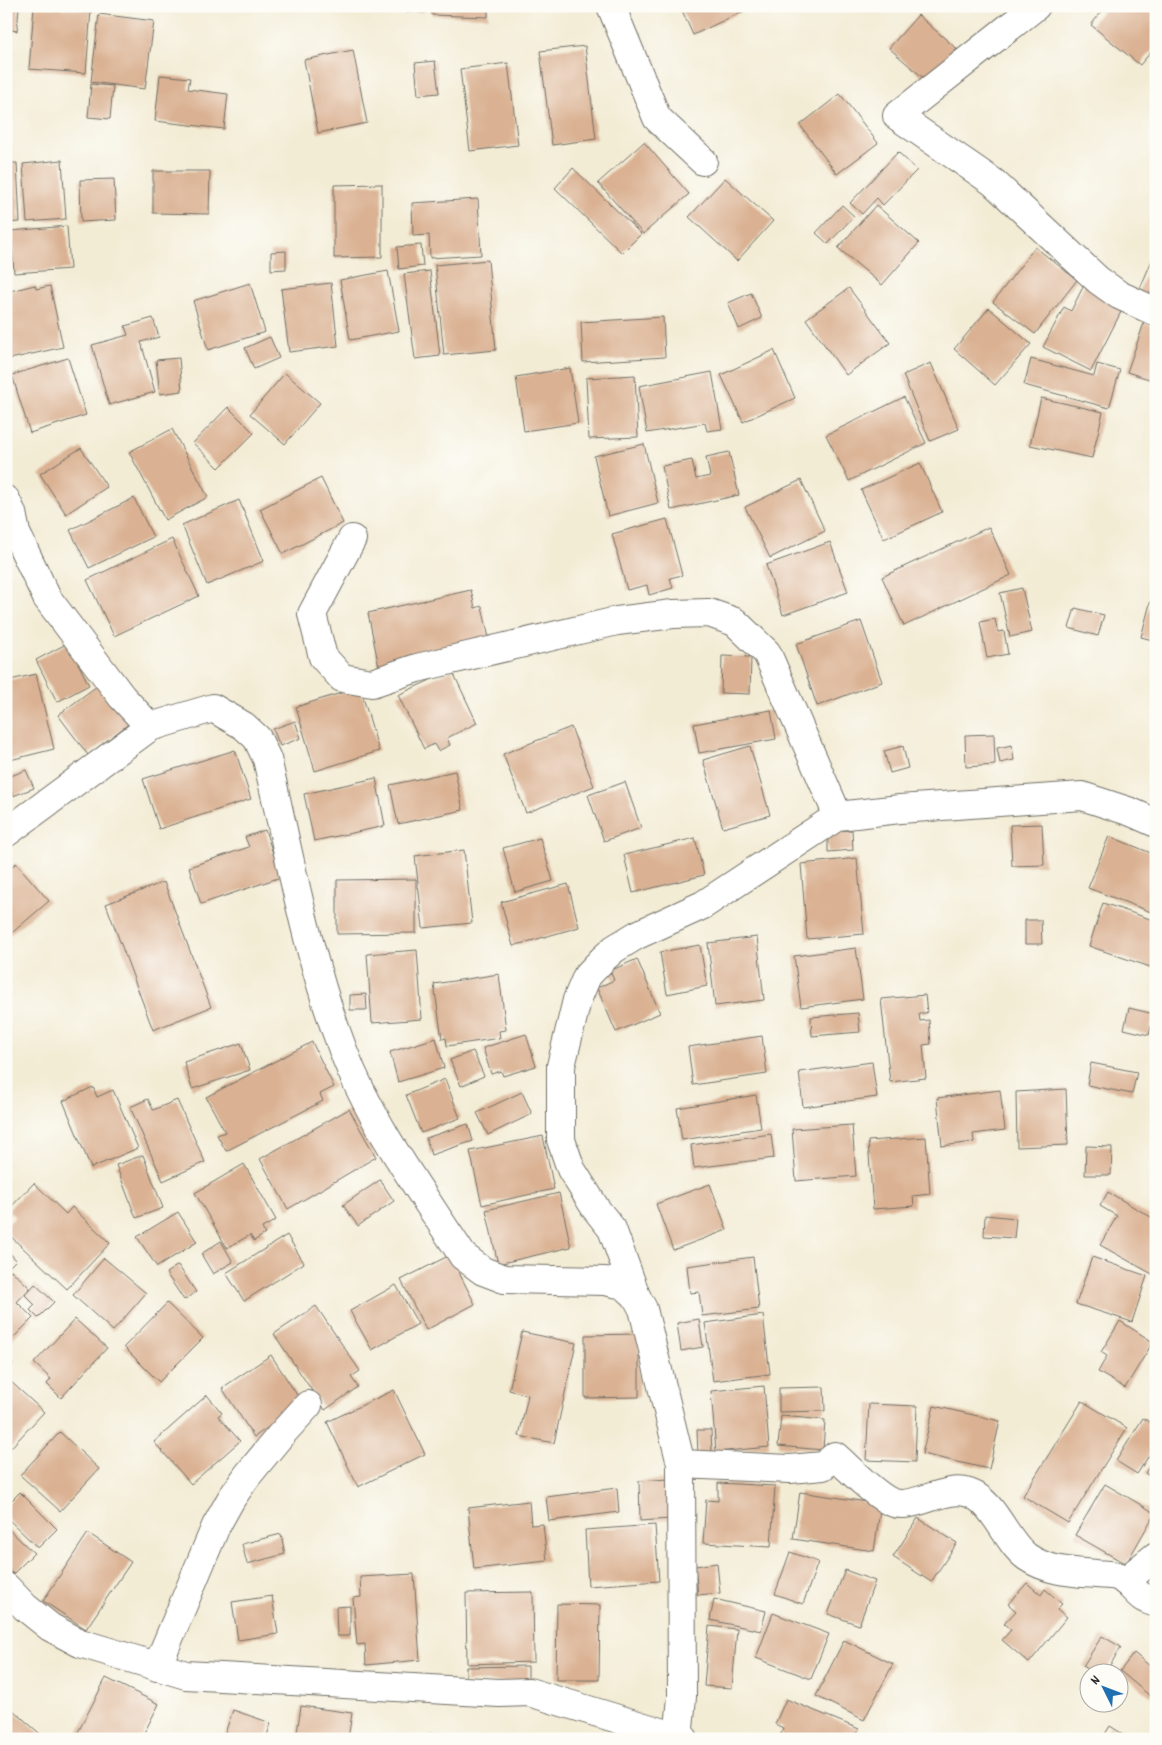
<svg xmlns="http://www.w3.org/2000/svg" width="1162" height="1745" font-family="Dekko,sans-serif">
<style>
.building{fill:#dab192}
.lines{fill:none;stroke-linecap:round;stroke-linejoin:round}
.street-casing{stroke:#716f66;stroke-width:30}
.street{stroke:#fff;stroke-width:28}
</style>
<rect width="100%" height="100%" fill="#fdfcf7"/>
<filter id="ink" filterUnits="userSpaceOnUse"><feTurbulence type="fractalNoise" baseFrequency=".02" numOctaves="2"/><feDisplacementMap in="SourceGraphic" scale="10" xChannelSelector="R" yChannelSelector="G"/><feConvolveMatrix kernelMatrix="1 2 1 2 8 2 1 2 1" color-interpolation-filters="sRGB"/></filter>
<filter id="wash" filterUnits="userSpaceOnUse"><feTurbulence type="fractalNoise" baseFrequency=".0096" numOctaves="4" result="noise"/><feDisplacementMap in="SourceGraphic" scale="20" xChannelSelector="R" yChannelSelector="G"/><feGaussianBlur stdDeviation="1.12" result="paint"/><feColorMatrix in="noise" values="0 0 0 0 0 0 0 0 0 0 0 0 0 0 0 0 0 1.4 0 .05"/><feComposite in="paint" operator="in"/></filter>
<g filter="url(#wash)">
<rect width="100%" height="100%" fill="#f3ecd5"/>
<g id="blocks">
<!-- building -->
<g class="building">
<polygon points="6,6 19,7 17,31 6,29"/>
<polygon points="395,6 424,6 424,12 395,11"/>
<polygon points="432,6 488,6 488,17 432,15"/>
<polygon points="680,6 754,6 693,35"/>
<polygon points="1106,6 1156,6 1156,46 1140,65 1091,25"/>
<polygon points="34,7 91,10 86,73 29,69"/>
<polygon points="99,14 154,21 145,89 91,82"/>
<polygon points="918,15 957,49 928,82 889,48"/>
<polygon points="585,46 596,139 552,145 540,51"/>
<polygon points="353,50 367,123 318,133 304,60"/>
<polygon points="435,61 439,93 418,95 415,63"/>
<polygon points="508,63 518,145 470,151 460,69"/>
<polygon points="160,75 190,78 188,89 228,94 224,129 155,121"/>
<polygon points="91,84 113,86 110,119 88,117"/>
<polygon points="840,94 878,143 837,174 800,125"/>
<polygon points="644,142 689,194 643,234 598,183"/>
<polygon points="898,152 917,170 883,205 877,198 862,214 850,203"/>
<polygon points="62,160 66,219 27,222 23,164"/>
<polygon points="6,163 17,163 20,222 6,223"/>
<polygon points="573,168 641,234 622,253 555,188"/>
<polygon points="153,171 210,171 209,214 153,213"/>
<polygon points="725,178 773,221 737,261 689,217"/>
<polygon points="114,179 116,220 81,222 80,180"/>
<polygon points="382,184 382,257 334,258 334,185"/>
<polygon points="478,199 481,255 430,258 429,235 413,236 412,203"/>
<polygon points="842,205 854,216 828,244 816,233"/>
<polygon points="876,205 919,243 882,285 838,248"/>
<polygon points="67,226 70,269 14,273 11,231"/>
<polygon points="421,245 423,266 399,269 397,247"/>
<polygon points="1035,247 1077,280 1035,334 993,302"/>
<polygon points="286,251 286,269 271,270 271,252"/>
<polygon points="1156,251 1156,300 1138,293"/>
<polygon points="488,260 496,350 444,355 435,265"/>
<polygon points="388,271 399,331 350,340 340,280"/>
<polygon points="430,271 440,356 415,359 404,274"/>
<polygon points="1086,281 1126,302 1091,371 1043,347 1064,307 1071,311"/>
<polygon points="250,283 265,332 208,350 193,301"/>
<polygon points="331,283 338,346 289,352 281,289"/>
<polygon points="35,285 36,289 50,286 63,347 10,359 6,340 6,292"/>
<polygon points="849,288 890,343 846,375 806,319"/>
<polygon points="751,293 762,318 739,329 728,303"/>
<polygon points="989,308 1031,344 995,385 954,349"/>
<polygon points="663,317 665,357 583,362 581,322"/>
<polygon points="153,318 159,337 141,342 155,392 109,405 92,345 128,335 125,326"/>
<polygon points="1144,323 1156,327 1155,381 1127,372"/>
<polygon points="270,337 279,358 254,369 245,348"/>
<polygon points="774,350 795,398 743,422 721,375"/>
<polygon points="68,358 86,415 30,433 12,375"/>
<polygon points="179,358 182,391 160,394 156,360"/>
<polygon points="1031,359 1094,376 1097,364 1120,370 1109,408 1024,385"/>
<polygon points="931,363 959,429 930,441 903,375"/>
<polygon points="570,368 578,423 524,431 516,377"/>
<polygon points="712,372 722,429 707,431 705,423 647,433 639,386"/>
<polygon points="285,373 320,403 285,444 250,414"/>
<polygon points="635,375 638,437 589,439 586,378"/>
<polygon points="904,397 926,443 849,481 826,435"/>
<polygon points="1041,398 1103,412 1092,458 1030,445"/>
<polygon points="228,407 254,433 219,468 193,443"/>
<polygon points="172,429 208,497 165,520 129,452"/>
<polygon points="644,444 658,503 608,516 594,456"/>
<polygon points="81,448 107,487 66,514 40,474"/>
<polygon points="729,452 739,495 671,510 662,466 692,460 696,479 710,476 706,457"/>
<polygon points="920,463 942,512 884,539 861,490"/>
<polygon points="321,478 343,523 283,554 260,509"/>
<polygon points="801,480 825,531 770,558 745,507"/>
<polygon points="134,498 153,537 89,568 70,530"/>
<polygon points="239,500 264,561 207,585 182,525"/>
<polygon points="667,519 682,575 670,578 673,588 649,595 647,585 627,590 612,534"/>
<polygon points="989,527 1011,575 904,626 882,577"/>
<polygon points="172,539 199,596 114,636 87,580"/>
<polygon points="830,542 848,592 783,615 766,565"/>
<polygon points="1155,585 1156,585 1156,641 1141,637"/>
<polygon points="1022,588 1032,632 1010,637 1000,593"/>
<polygon points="471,590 475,608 482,606 490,643 379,667 368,613"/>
<polygon points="1075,608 1104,615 1098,636 1069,628"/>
<polygon points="995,619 998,632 1004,631 1008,654 987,658 980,622"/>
<polygon points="861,621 882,682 817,706 796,644"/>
<polygon points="68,643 89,685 57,702 36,660"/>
<polygon points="722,656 751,657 750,694 721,693"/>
<polygon points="452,670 477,723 447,738 450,745 438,751 434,744 424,749 398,695"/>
<polygon points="36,674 54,749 6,761 6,681"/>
<polygon points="101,683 131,722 88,755 58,715"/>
<polygon points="360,687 379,751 315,771 296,707"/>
<polygon points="771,710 776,739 699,753 694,724"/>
<polygon points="295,721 301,738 280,746 273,729"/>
<polygon points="571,727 594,786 526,813 503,754"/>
<polygon points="994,734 995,765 966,767 965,735"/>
<polygon points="1012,745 1014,760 1000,763 997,748"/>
<polygon points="750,746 770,815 723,828 703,760"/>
<polygon points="903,746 908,768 890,773 884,751"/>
<polygon points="235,750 251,799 159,829 143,779"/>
<polygon points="26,770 34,788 13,796 6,778"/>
<polygon points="455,771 463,810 398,824 390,785"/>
<polygon points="376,778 385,826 314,841 304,794"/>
<polygon points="625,782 641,828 604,841 588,795"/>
<polygon points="1042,824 1044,865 1012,866 1010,825"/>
<polygon points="265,830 281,877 201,904 189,867 249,847 245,837"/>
<polygon points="852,830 853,850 828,852 828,831"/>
<polygon points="1109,836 1156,855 1156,900 1151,912 1088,888"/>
<polygon points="540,838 553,881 515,892 503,848"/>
<polygon points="695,838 704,875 633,893 624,855"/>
<polygon points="464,850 472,923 423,928 415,856"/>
<polygon points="857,858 864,934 807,939 801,864"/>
<polygon points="16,863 49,901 6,938 6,872"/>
<polygon points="416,879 416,933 337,934 337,880"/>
<polygon points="164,882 211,1007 153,1030 106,904"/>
<polygon points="568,884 579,927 513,946 501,902"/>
<polygon points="1103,903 1156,921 1156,969 1089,946"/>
<polygon points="1025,920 1041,920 1042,944 1025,944"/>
<polygon points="757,937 764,1000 715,1006 708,943"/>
<polygon points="700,945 707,986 667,994 660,952"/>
<polygon points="856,948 863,999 801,1007 794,956"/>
<polygon points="417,950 422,1019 372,1023 367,954"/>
<polygon points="637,959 660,1013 616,1032 597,988 614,980 610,971"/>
<polygon points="499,974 506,1030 499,1031 500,1038 447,1046 446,1038 442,1039 434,984"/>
<polygon points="366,994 367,1010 350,1010 350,995"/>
<polygon points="925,995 927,1013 919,1013 920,1021 929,1020 931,1044 923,1045 926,1078 890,1082 881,999"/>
<polygon points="1129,1008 1154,1014 1149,1035 1124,1029"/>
<polygon points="858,1013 860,1032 812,1036 811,1017"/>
<polygon points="526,1034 536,1066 503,1076 501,1071 491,1074 483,1048"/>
<polygon points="762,1036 767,1074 693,1085 688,1047"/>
<polygon points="436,1038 444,1068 398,1082 390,1052"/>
<polygon points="312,1042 334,1087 320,1094 323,1101 226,1151 217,1135 225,1132 206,1097"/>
<polygon points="241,1043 250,1070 192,1089 184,1062"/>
<polygon points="473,1051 484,1076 461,1086 450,1060"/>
<polygon points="872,1062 877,1097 803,1107 799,1072"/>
<polygon points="1091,1063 1137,1072 1132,1094 1087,1085"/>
<polygon points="445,1079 460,1118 421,1133 406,1095"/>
<polygon points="93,1087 97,1097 113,1090 138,1148 91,1168 63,1101"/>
<polygon points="1066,1089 1068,1145 1017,1147 1016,1092"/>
<polygon points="1000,1090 1005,1130 973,1134 974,1142 942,1146 937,1098"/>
<polygon points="522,1092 532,1114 488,1135 477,1113"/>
<polygon points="756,1095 761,1128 682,1140 677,1108"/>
<polygon points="148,1099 153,1110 177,1100 205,1162 163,1181 130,1107"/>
<polygon points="349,1109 376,1157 288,1209 260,1159"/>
<polygon points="468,1124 473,1141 431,1155 426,1138"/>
<polygon points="852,1125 856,1176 796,1181 792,1129"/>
<polygon points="771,1134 774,1158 694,1168 691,1145"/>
<polygon points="543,1136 554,1189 482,1205 470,1151"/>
<polygon points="926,1137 930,1194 913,1196 914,1206 873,1209 868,1141"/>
<polygon points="1086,1146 1112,1147 1111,1175 1085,1175"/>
<polygon points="143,1155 163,1208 136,1218 116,1165"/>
<polygon points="244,1164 276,1220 262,1228 265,1234 254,1241 250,1235 227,1248 195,1193"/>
<polygon points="380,1180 394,1201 358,1226 343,1205"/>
<polygon points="34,1183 66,1214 72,1207 110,1243 67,1289 6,1232 6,1226 15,1217 8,1210"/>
<polygon points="710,1184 727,1230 673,1250 656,1204"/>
<polygon points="1108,1192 1156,1220 1156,1272 1154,1275 1100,1245 1117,1216 1100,1206"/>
<polygon points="559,1193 571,1247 498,1264 486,1210"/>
<polygon points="178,1212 197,1242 157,1267 137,1237"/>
<polygon points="985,1215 1016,1218 1014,1238 984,1236"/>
<polygon points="287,1235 304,1263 244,1301 226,1273"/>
<polygon points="221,1241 233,1262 213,1274 201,1254"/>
<polygon points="6,1249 16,1260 6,1270"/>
<polygon points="450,1255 475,1304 426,1330 401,1280"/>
<polygon points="753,1257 759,1309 702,1316 699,1292 690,1293 687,1266"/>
<polygon points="1092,1257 1147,1276 1132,1322 1076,1304"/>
<polygon points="104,1258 146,1293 113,1331 73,1295"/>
<polygon points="178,1265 196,1292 184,1300 166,1273"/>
<polygon points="11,1270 30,1288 17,1302 33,1318 12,1339 6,1333 6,1275"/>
<polygon points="35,1284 54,1302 38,1318 30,1310 35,1305 25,1295"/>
<polygon points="396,1285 418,1324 372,1350 350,1311"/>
<polygon points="167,1303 203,1338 159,1382 124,1347"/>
<polygon points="316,1306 360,1371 351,1377 358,1387 325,1410 274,1334"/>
<polygon points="763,1315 770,1374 713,1381 705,1323"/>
<polygon points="75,1319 107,1348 61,1398 47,1384 51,1379 34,1363"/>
<polygon points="699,1319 703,1347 681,1351 677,1323"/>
<polygon points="1120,1321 1153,1342 1125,1388 1098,1372 1107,1356 1101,1352"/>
<polygon points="522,1332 576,1343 554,1443 519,1436 528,1395 509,1390"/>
<polygon points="639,1334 639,1397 585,1398 585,1335"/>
<polygon points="271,1355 303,1404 254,1437 222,1388"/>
<polygon points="6,1357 13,1363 6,1371"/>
<polygon points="9,1380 44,1412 6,1453 6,1384"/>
<polygon points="764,1386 769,1447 716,1452 711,1391"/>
<polygon points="824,1387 825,1411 779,1412 779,1388"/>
<polygon points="394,1390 425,1454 358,1487 327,1422"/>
<polygon points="207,1395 222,1413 218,1416 240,1441 191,1484 154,1442"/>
<polygon points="1082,1401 1127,1428 1068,1523 1023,1496"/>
<polygon points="869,1404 917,1406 915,1462 866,1460"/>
<polygon points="934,1406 1000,1421 989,1469 922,1454"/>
<polygon points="781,1416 825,1420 823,1450 778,1446"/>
<polygon points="1143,1418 1156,1426 1156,1445 1137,1474 1116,1461"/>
<polygon points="697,1430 711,1430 712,1454 698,1455"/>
<polygon points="60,1432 99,1469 60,1511 20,1475"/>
<polygon points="1156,1456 1156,1480 1145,1473"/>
<polygon points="669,1479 671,1519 640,1521 639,1481"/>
<polygon points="718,1483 775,1486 771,1547 703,1543 706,1500 718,1501"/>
<polygon points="1105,1484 1155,1513 1126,1564 1075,1535"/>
<polygon points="617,1488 619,1512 549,1521 546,1497"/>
<polygon points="20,1492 57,1529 38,1548 6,1517 6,1506"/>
<polygon points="800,1492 881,1504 874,1551 793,1539"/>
<polygon points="529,1501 531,1525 543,1524 547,1561 474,1569 468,1508"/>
<polygon points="918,1518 957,1543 931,1582 893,1557"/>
<polygon points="655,1525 659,1581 588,1586 585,1530"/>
<polygon points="6,1527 34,1553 13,1574 6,1567"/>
<polygon points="88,1533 131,1562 86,1629 43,1601"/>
<polygon points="281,1534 285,1554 247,1564 242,1544"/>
<polygon points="790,1552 818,1562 803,1604 775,1594"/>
<polygon points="717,1563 720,1593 698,1595 695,1566"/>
<polygon points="845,1570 875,1581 859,1625 828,1614"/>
<polygon points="414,1574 420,1660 366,1665 365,1644 357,1645 353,1598 361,1597 360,1577"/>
<polygon points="1027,1583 1041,1595 1045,1589 1062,1604 1057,1609 1067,1617 1029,1663 1002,1640 1011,1630 1004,1624 1016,1611 1008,1604"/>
<polygon points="533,1592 534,1662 467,1664 466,1593"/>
<polygon points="272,1596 278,1634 238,1640 232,1602"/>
<polygon points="714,1599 766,1611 761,1631 710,1620"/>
<polygon points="557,1604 600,1605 599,1680 556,1680"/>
<polygon points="350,1606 350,1636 337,1636 336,1607"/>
<polygon points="773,1613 829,1634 811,1679 756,1658"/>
<polygon points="709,1626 737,1629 732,1688 704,1686"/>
<polygon points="1102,1636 1121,1647 1106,1672 1093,1672 1083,1666"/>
<polygon points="844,1640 893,1664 864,1720 816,1696"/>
<polygon points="1134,1653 1156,1671 1156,1701 1120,1671"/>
<polygon points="528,1666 528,1682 466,1682 466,1667"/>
<polygon points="106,1678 159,1704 141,1739 86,1739 77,1734"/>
<polygon points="786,1699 859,1729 855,1739 779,1739 783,1728 775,1724"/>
<polygon points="6,1704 46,1739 6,1739"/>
<polygon points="301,1706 352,1713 348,1739 296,1739"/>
<polygon points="233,1710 271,1723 266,1739 223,1739"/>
<polygon points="1110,1726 1131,1739 1102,1739"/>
<polygon points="431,1735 444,1738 444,1739 430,1739"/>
</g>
</g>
</g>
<g filter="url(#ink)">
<use href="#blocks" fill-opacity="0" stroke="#716f66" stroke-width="1"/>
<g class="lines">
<defs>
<g id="street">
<polyline points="611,6 657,118 703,161"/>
<polyline points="1036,6 897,116 993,182 1098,280 1119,295 1156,312"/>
<polyline points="6,500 12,513 16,533 47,598 122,697 150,727"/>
<polyline points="352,539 312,614 323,657 342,678 372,683 417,668 617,621 673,614 709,613 735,622 767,653 838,816"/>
<path d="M6,833L150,727L213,708L244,726L257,738L267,759C290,857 307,956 343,1050C371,1124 420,1190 463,1256L483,1271L504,1279L605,1281L624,1285L636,1296L643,1309L681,1464L682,1697L678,1739"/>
<polyline points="636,1296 612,1229 596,1209 571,1169 561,1140 561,1066 577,1000 587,976 603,959 614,949 637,935 703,905 838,816 900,809 1082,796 1131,812 1156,823"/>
<path d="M681,1464L790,1469L823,1466L835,1456C849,1468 878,1499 894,1503C915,1509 945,1485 969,1493C995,1502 1005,1541 1027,1557C1047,1571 1072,1572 1096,1574C1103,1575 1112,1574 1119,1577C1128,1581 1134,1591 1142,1597C1146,1600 1151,1601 1156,1603"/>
<polyline points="1125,1581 1156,1556"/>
<polyline points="6,1587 25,1607 50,1627 80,1643 186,1675 499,1693 529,1692 684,1739"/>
<polyline points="157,1667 216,1526 231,1499 247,1476 279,1437 308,1405"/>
</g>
</defs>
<!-- street casing -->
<use href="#street" class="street-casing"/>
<!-- street -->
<use href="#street" class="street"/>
</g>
</g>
<!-- margin -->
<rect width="1162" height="1745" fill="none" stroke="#fdfcf7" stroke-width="25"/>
<!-- north arrow -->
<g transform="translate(1104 1688) rotate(312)"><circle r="24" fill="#fdfcf7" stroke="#a9a8a5"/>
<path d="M0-4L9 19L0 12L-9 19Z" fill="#1f6fb2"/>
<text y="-8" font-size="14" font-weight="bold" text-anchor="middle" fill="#2b2b2b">N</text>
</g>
</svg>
